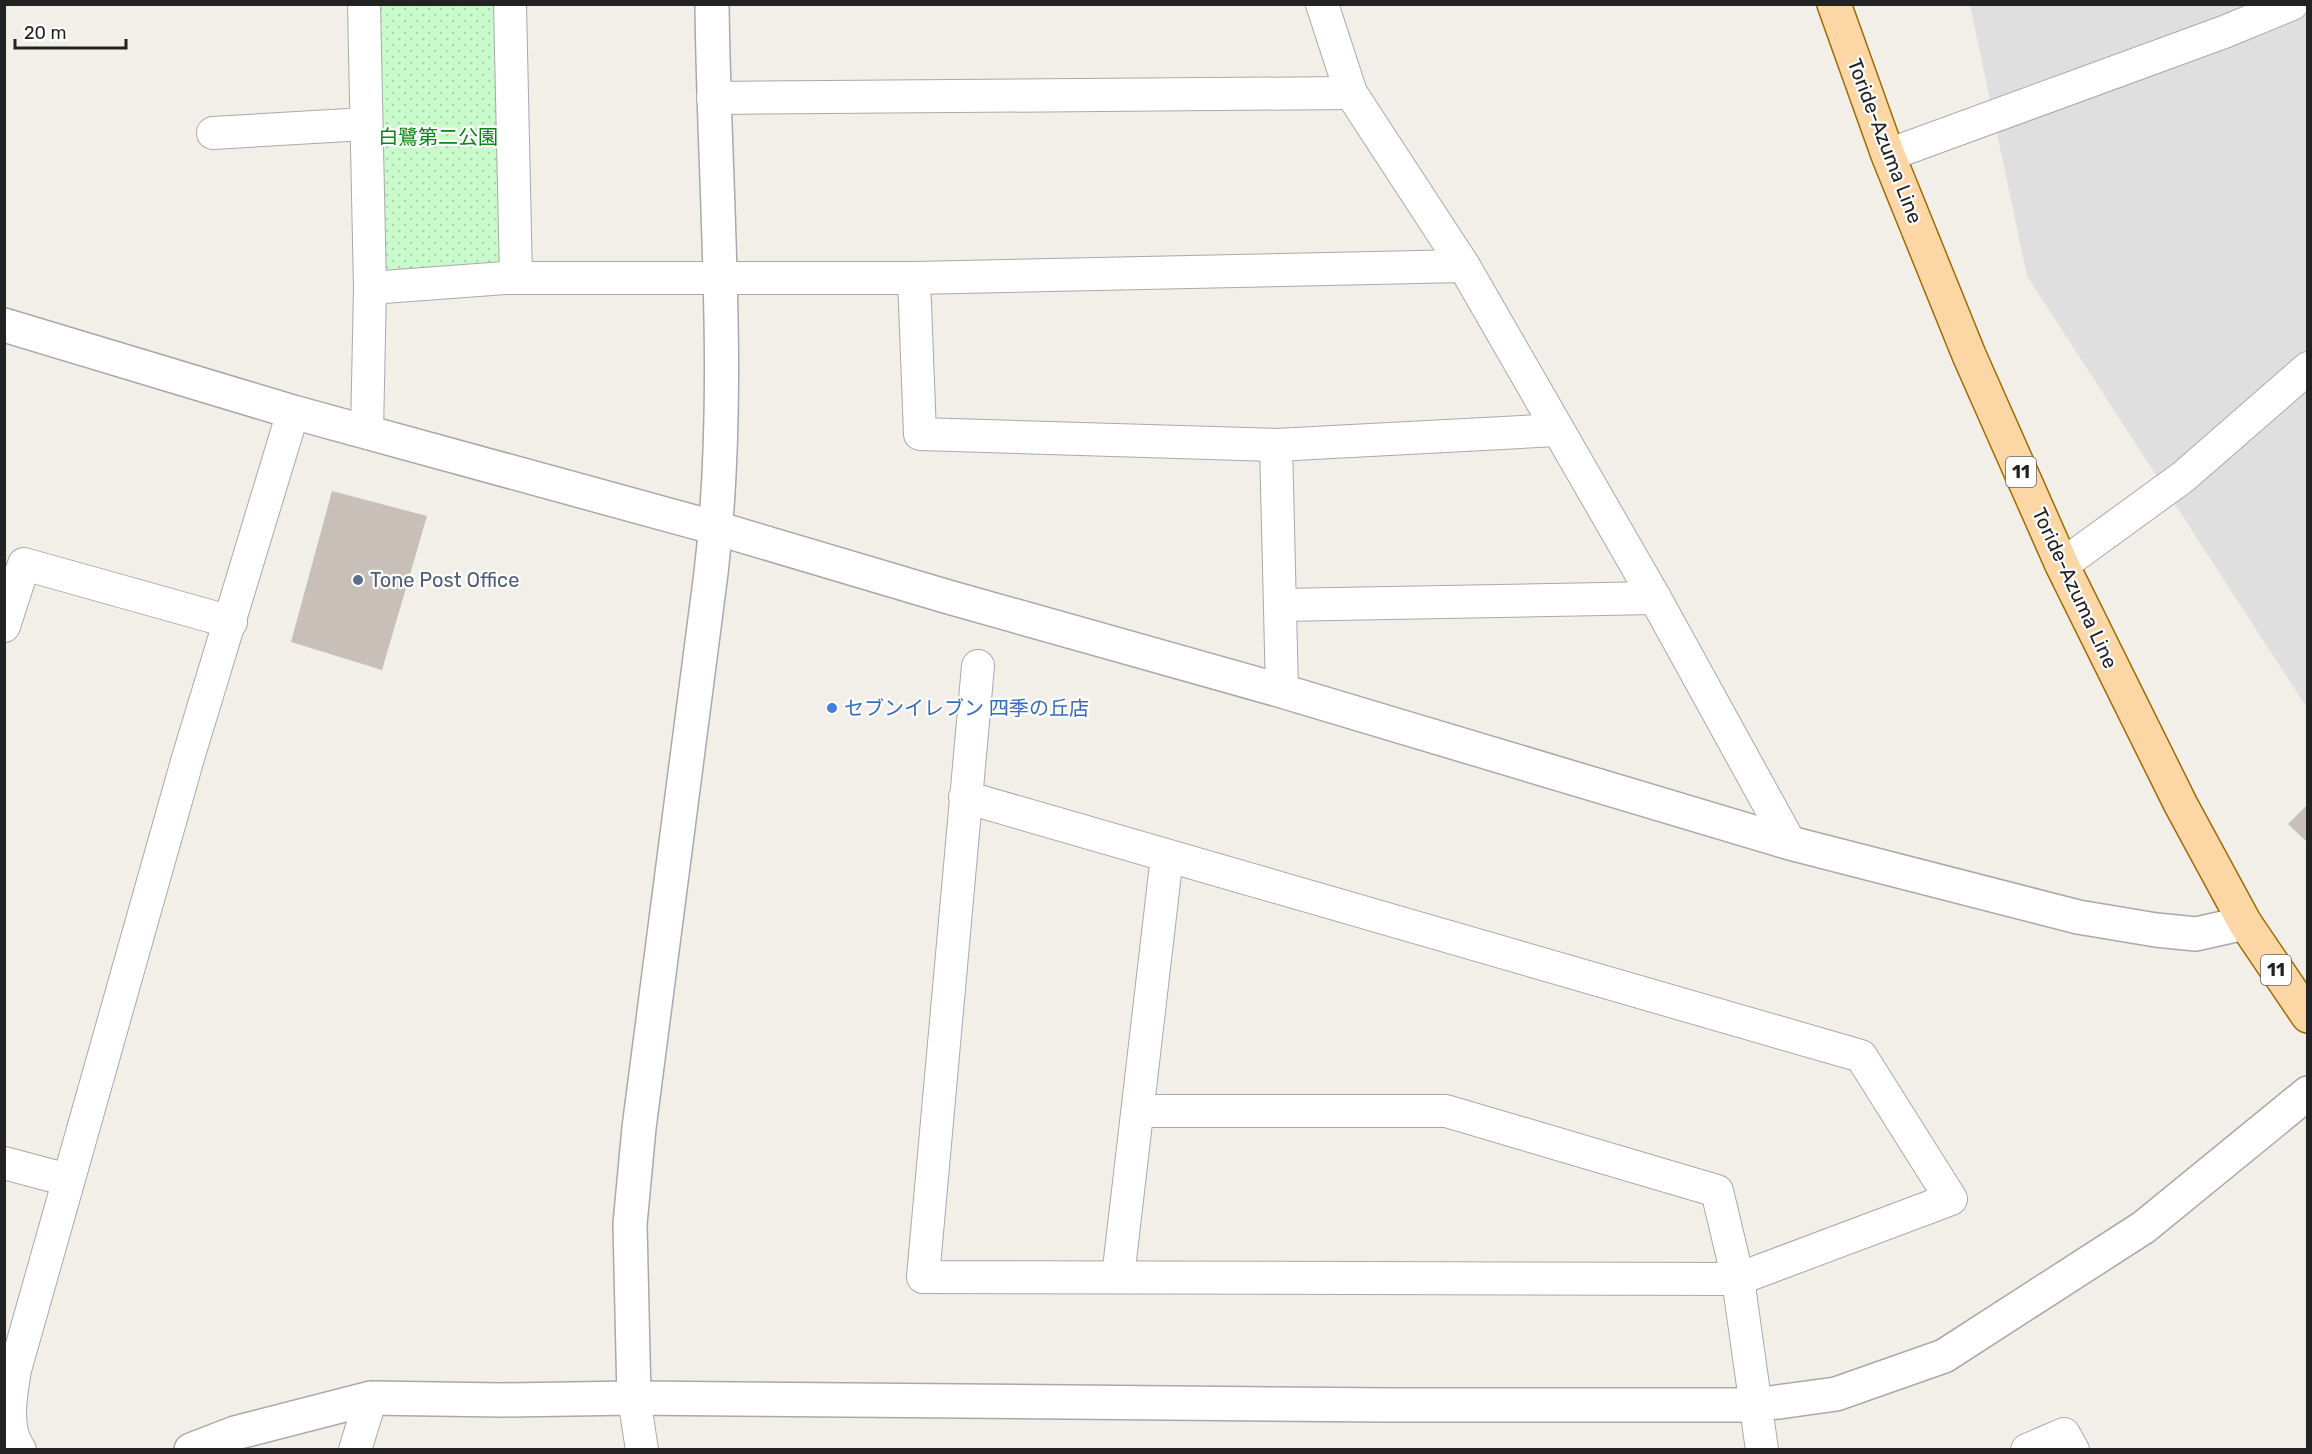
<svg xmlns="http://www.w3.org/2000/svg" width="2312" height="1454" font-family="Rubik,'Noto Sans JP',sans-serif">
<style>
.residential{fill:#e0dfdf}
.park{fill:url(#park-dots)}
.building{fill:#c7bfb8}
.lines{fill:none;stroke-linecap:round;stroke-linejoin:round}
.minor-casing{stroke:#a9a9a9;stroke-width:34}
.tertiary-casing{stroke:#a9a9a9;stroke-width:36}
.primary-casing{stroke:#a06b00;stroke-width:36}
.minor{stroke:#fff;stroke-width:32}
.tertiary{stroke:#fff;stroke-width:33}
.primary{stroke:#fcd6a4;stroke-width:33}
.service-dot{fill:#5c6f8a;stroke:#fff;stroke-width:2}
.shop-dot{fill:#3f7fe0;stroke:#fff;stroke-width:2}
.labels{text-anchor:middle;stroke-width:4.5;stroke-linejoin:round;paint-order:stroke}
.shield{fill:#fff;stroke:#646464;stroke-width:1.5}
.shield-label{font-size:18px;font-weight:bold;fill:#222}
.park-label{font-size:20px;fill:#0c8416;stroke:#fff}
.street-label{font-size:20px;fill:#222;stroke:#fff}
.service-label{font-size:20px;fill:#4e5e75;stroke:#fff;text-anchor:start}
.shop-label{font-size:20px;fill:#366cbe;stroke:#fff;text-anchor:start}
</style>
<defs>
<pattern id="park-dots" width="8" height="8" patternUnits="userSpaceOnUse" patternTransform="scale(1.5)"><rect width="8" height="8" fill="#c8facc"/><path d="M2 2h.1M6 6h.1" fill="none" stroke="#acd6af" stroke-width="1.8" stroke-linecap="round"/></pattern>
</defs>
<rect width="100%" height="100%" fill="#f2efe9"/>
<!-- residential -->
<polygon class="residential" points="1970,5 2307,5 2307,708 2027,276"/>
<!-- park -->
<polygon class="park" points="374,5 501,5 505,278 375,270"/>
<!-- building -->
<g class="building">
<polygon points="332,491 427,516 382,670 291,642"/>
<polygon points="2308,804 2308,843 2288,824"/>
</g>
<g class="lines">
<defs>
<g id="minor">
<polyline points="364,4 370,288 367,432"/>
<polyline points="510,4 516,278"/>
<polyline points="1322,4 1351,93 1464,266 1655,598 1790,843"/>
<polyline points="713,98 1351,93"/>
<polyline points="213,133 365,124"/>
<polyline points="1888,155 2224,32 2292,4"/>
<polyline points="914,278 920,434 1276,445 1557,430"/>
<polyline points="370,288 505,278 914,278 1464,266"/>
<polyline points="1276,445 1282,691"/>
<polyline points="2062,565 2183,477 2308,368"/>
<polyline points="1280,605 1655,598"/>
<polyline points="4,626 24,564 231,622"/>
<polyline points="965,797 1861,1056 1951,1199 1738,1279 923,1277 978,666"/>
<polyline points="1138,1111 1446,1111 1717,1191 1738,1279 1762,1450"/>
<polyline points="4,1163 68,1180"/>
<polyline points="1118,1277 1167,856"/>
<polyline points="634,1398 642,1450"/>
<path d="M20,1450C4,1428 11,1394 15,1370L188,758L293,412"/>
<polyline points="355,1450 371,1398"/>
<polyline points="2027,1450 2064,1434 2073,1450"/>
</g>
<g id="tertiary">
<polyline points="4,325 293,412 716,528 945,596 1282,691 1790,843 2078,917 2156,930 2196,934 2245,923"/>
<path d="M634,1398L630,1224L639,1128L711,573C733,385 714,194 712,4"/>
<polyline points="191,1450 235,1433 371,1398 501,1400 634,1398 1390,1405 1756,1405 1836,1394 1944,1356 2144,1227 2308,1093"/>
</g>
<polyline id="primary" points="1834,4 1888,155 1969,355 2062,565 2181,805 2245,923 2308,1016"/>
</defs>
<!-- minor casing -->
<use href="#minor" class="minor-casing"/>
<!-- tertiary casing -->
<use href="#tertiary" class="tertiary-casing"/>
<!-- primary casing -->
<use href="#primary" class="primary-casing"/>
<!-- minor -->
<use href="#minor" class="minor"/>
<!-- tertiary -->
<use href="#tertiary" class="tertiary"/>
<!-- primary -->
<use href="#primary" class="primary"/>
</g>
<!-- markers -->
<circle class="service-dot" cx="358" cy="580" r="6"/>
<circle class="shop-dot" cx="832" cy="708" r="6"/>
<g class="labels">
<!-- shield labels -->
<g class="shield">
<rect x="2006" y="457" width="30" height="30" rx="4.5"/>
<rect x="2261" y="955" width="30" height="30" rx="4.5"/>
</g>
<g class="shield-label">
<text x="2021" y="478">11</text>
<text x="2276" y="976">11</text>
</g>
<!-- park labels -->
<g class="park-label">
<text x="438" y="144">白鷺第二公園</text>
</g>
<!-- street labels -->
<g class="street-label">
<text transform="translate(1885 141) rotate(69)" y="7">Toride-Azuma Line</text>
<text transform="translate(2075 588) rotate(65)" y="7">Toride-Azuma Line</text>
</g>
<!-- service labels -->
<g class="service-label">
<text x="370" y="587">Tone Post Office</text>
</g>
<!-- shop labels -->
<g class="shop-label">
<text x="844" y="715">セブンイレブン 四季の丘店</text>
</g>
</g>
<!-- border -->
<rect width="2312" height="1454" fill="none" stroke="#222222" stroke-width="12"/>
<!-- scale -->
<path d="M15 39v9h111v-9" fill="none" stroke="#222222" stroke-width="3"/>
<text x="24" y="39" font-size="18" fill="#222222" stroke="#ffffff" stroke-width="4.5" paint-order="stroke">20 m</text>
</svg>
